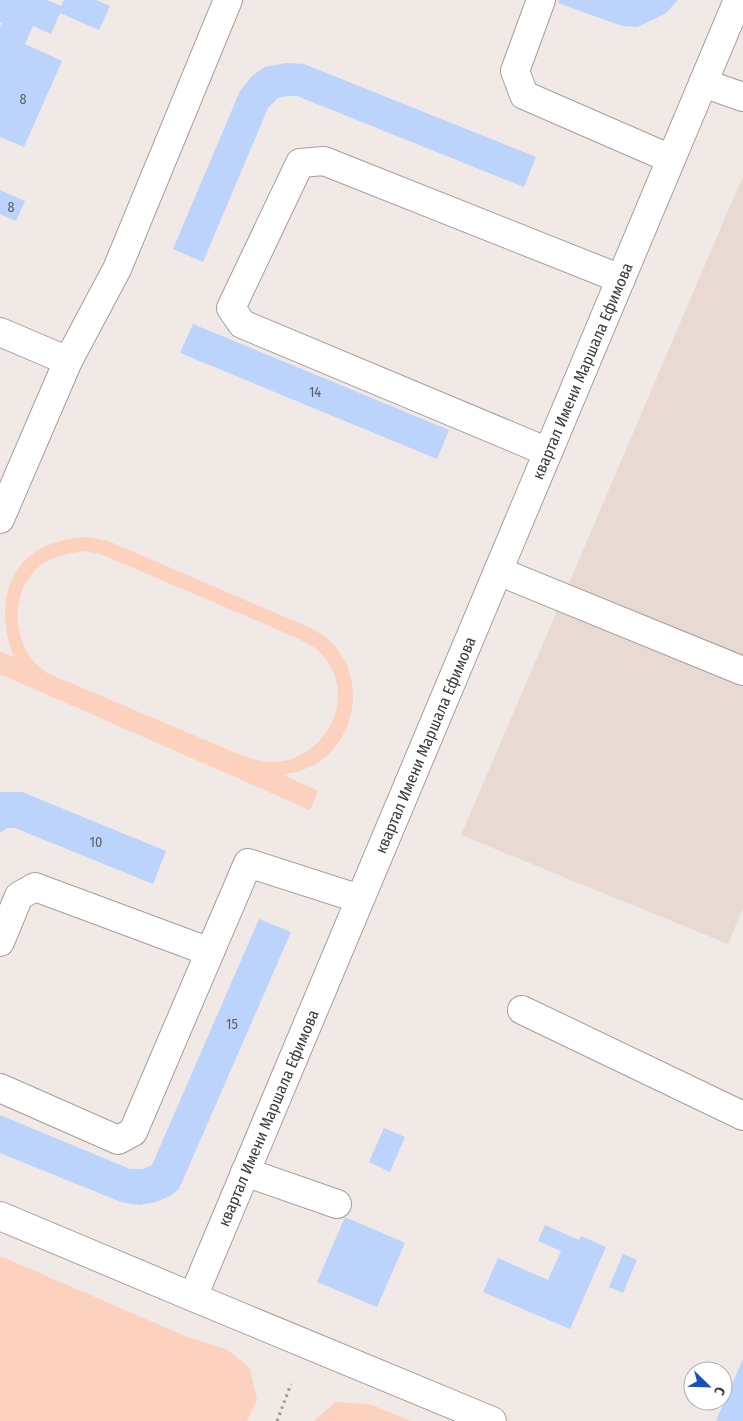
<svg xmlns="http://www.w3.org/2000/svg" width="743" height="1421" font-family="'Fira Sans Condensed',sans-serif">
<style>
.built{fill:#e9d9d3}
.green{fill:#fcd1bd;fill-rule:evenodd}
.building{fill:#bcd3fc}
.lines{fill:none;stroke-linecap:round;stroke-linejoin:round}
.minor-casing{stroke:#a59e9b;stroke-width:30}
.path{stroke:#9e9996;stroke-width:3;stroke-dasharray:2.5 4;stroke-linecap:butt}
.minor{stroke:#fff;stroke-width:28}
.labels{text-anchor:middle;stroke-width:4.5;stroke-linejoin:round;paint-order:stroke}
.number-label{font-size:14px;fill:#5d606a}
.street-label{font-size:16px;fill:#3d3a39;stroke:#fff}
</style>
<rect width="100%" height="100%" fill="#f0e9e5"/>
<!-- built -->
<polygon class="built" points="743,176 743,908 728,944 461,835"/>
<!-- green -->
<g class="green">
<path d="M85,537L108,541L301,624C315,630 329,637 338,650C364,685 355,737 319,762C308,769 296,772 283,775L318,791L310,810L0,674V652L14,657C0,623 0,576 34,553C49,542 67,539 85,537ZM85,551L103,555L295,637C306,643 319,648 326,659C358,702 321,765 269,762C260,762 251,758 243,756L47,673C43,670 38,666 35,663C11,635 11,588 41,565C53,556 70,553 85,551Z"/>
<polygon points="0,1256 185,1336 228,1350 250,1368 257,1400 247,1421 0,1421"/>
<polygon points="336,1402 372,1405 411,1421 314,1421"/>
</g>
<!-- building -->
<g class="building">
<polygon points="0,0 47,0 61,6 64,0 96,0 110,6 99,30 60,13 51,34 33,26 25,44 62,61 24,147 0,137 0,27 2,23 0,22"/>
<polygon points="559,0 678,0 665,14 637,27 622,26 558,3"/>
<polygon points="286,63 304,64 536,157 524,187 297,96 288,96 278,98 268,108 203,262 173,249 240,91 252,76 265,67"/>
<polygon points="0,190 25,201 16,221 0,214"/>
<polygon points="193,324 449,430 437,459 180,353"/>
<polygon points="0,792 22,792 166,851 153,884 15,828 7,828 0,833"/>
<polygon points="259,919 291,932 179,1189 170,1196 156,1202 139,1205 121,1202 0,1153 0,1115 130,1169 143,1169 152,1165"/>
<polygon points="384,1128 405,1137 390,1172 369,1162"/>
<polygon points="345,1217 405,1243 377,1307 317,1282"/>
<polygon points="545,1225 579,1240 581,1236 606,1247 570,1329 483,1292 498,1258 548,1280 561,1251 538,1241"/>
<polygon points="623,1254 637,1260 623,1293 609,1287"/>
<polygon points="743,1359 743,1421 716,1421"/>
</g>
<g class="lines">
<defs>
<g id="minor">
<polyline points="541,0 515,71 524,95 671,159"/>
<polyline points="703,83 743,97"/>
<polyline points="0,332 68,361"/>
<polyline points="548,452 242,324 231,308 300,163 324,161 621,279"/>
<polyline points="0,519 68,361 117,269 228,0"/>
<polyline points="498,571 743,671"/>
<polyline points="0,942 19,896 35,887 210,952"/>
<polyline points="522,1010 743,1116"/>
<polyline points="0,1088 118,1140 133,1132 248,863 360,899"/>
<polyline points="245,1172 337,1204"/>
<polyline points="0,1216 193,1297 738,0"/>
<polyline points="193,1297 492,1421"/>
</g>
</defs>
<!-- minor casing -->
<use href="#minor" class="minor-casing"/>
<!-- path -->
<polyline class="path" points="277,1421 291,1384"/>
<!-- minor -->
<use href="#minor" class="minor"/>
</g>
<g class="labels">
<!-- number labels -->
<g class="number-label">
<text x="23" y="104">8</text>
<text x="11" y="212">8</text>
<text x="315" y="397">14</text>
<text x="96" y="847">10</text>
<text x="232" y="1029">15</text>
</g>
<!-- street labels -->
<g class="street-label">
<text transform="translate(582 371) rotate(-67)" y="6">квартал Имени Маршала Ефимова</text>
<text transform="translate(425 745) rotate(-67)" y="6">квартал Имени Маршала Ефимова</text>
<text transform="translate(268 1118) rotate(-67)" y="6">квартал Имени Маршала Ефимова</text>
</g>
</g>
<!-- north arrow -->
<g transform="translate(708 1386) rotate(113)"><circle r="24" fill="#ffffff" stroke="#b1b0b0"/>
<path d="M0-4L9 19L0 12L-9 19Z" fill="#1850bc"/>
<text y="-8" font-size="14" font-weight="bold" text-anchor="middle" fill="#3d3a39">С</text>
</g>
</svg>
